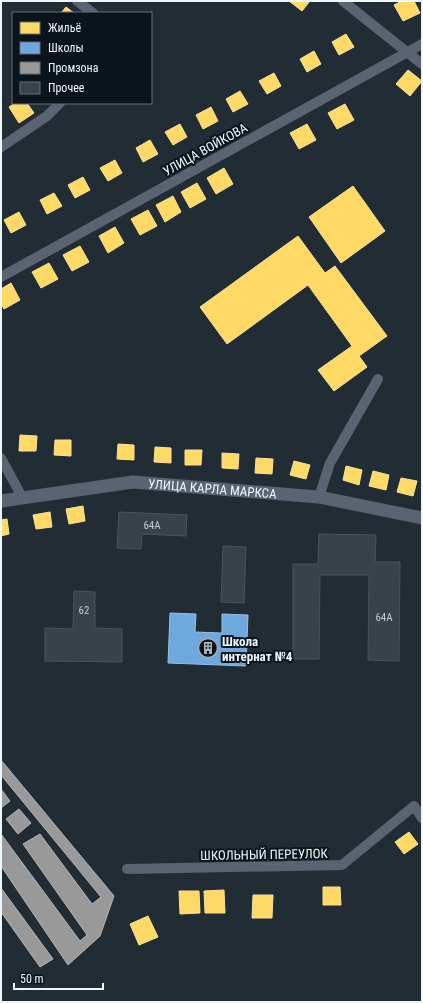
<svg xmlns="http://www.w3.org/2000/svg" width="423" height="1003" font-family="'Roboto Condensed',sans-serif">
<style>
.homes{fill:#ffd966;stroke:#f9e294}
.schools{fill:#6fa8dc;stroke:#94c0e6}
.industry{fill:#999;stroke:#b2b5b7}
.building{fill:#384349;stroke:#4a555a}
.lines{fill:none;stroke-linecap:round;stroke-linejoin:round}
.minor{stroke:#5b6372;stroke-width:10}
.tertiary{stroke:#5b6372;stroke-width:13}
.labels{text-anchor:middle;stroke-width:4;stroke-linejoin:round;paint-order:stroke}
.number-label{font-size:11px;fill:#bfcad1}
.street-label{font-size:13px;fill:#ecf7fe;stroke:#0b141b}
.poi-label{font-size:13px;font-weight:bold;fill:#ecf7fe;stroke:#0b141b;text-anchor:start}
</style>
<rect width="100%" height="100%" fill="#212c34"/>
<!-- homes -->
<g class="homes">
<polygon points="289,1 310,1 302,11"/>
<polygon points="402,1 414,1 420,13 403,21 394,5"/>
<polygon points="66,7 74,13 61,13"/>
<polygon points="346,34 354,47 339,55 332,42"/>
<polygon points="314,51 321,64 307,72 300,59"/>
<polygon points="408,70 422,81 410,96 396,84"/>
<polygon points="274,73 281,86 267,94 259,81"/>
<polygon points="240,91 248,104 233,112 226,99"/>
<polygon points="15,103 27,103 34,113 19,123 9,107"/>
<polygon points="345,104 354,120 337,129 328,113"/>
<polygon points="211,107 218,121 203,129 196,115"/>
<polygon points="180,124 187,137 173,145 165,132"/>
<polygon points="307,124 316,140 299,149 290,133"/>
<polygon points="150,140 158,154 143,162 136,148"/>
<polygon points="115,160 122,173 108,181 100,168"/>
<polygon points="224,168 233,184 216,194 207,178"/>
<polygon points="83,177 90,190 75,198 68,185"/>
<polygon points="197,183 206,199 190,208 181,192"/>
<polygon points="353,186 385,231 341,263 309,217"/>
<polygon points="54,193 62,206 47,214 40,200"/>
<polygon points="173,196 181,212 165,222 156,205"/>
<polygon points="148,210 157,226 140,235 131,219"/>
<polygon points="19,212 26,225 11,233 4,220"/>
<polygon points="115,227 124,243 108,253 99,236"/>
<polygon points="298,236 325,273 335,266 387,336 359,356 367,367 334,391 318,370 352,346 308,285 227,344 200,307"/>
<polygon points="80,246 89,262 72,271 63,255"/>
<polygon points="49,263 58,279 41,288 32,272"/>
<polygon points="11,283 20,300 4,309 1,304 1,289"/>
<polygon points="20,435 37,436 36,451 19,451"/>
<polygon points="55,440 71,440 71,456 54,455"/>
<polygon points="118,444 134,445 134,460 117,459"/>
<polygon points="155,447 171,448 171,463 154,462"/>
<polygon points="185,450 202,450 201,465 185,465"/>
<polygon points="222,453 239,454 238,469 222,468"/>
<polygon points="256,458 273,459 272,474 255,473"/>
<polygon points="294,461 310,465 306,479 290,475"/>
<polygon points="346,466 362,470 359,485 343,480"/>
<polygon points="373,471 389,475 386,490 369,486"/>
<polygon points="401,478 417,481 413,496 397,492"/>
<polygon points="83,506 85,521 69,524 66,509"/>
<polygon points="50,512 52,527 36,529 33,515"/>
<polygon points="7,519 9,534 1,536 1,520"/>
<polygon points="409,832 418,844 404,854 395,842"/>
<polygon points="323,887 340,887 341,905 323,905"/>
<polygon points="224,890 225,913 205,913 204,891"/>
<polygon points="179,891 199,891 200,913 180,914"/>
<polygon points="253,895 273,895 272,918 252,918"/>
<polygon points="148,916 158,937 139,945 130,924"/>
</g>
<!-- schools -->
<polygon class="schools" points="170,613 196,614 195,632 222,633 222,614 248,615 246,666 168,663"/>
<!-- industry -->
<g class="industry">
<polygon points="1,760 114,896 100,936 68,965 1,866 1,834 80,941 87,935 23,844 40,834 92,904 101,897 1,775"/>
<polygon points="1,789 10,801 1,808"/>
<polygon points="19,809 31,823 18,834 6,819"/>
<polygon points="1,888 53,959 40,967 1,912"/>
</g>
<!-- building -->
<g class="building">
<polygon points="119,512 187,515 186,536 142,534 141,549 117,548"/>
<polygon points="319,534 376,535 375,562 400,562 399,661 368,660 369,575 320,575 319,659 293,659 293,564 318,564"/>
<polygon points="223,546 246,547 244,603 221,602"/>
<polygon points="74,591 95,592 95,628 122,629 122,662 45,661 45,628 73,629"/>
</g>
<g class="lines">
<!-- minor -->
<g class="minor">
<polyline points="77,1 93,13"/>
<polyline points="343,1 422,64"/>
<polyline points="1,147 47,116 60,103"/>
<polyline points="1,277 422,44"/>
<polyline points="1,458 22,497"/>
<polyline points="319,497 330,463 378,379"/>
<polyline points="127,869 342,865 414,806 422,818"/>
</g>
<!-- tertiary -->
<path class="tertiary" id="s1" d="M1,501L133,482L319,497L422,518"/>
</g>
<!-- icons -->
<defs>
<symbol id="building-ring" viewBox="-11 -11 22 22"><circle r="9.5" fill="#0b141b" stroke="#a5b0b7" stroke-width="1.5"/><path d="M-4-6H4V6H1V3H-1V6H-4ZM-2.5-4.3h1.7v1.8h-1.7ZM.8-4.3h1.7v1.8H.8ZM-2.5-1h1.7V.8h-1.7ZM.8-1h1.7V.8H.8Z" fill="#a5b0b7"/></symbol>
</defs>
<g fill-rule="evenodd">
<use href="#building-ring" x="197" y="637" width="22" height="22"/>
</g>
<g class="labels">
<!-- number labels -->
<g class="number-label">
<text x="152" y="529">64А</text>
<text x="84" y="614">62</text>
<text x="384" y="621">64А</text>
</g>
<!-- street labels -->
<g class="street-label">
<text transform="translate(205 149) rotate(-29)" y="5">УЛИЦА ВОЙКОВА</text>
<text dy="5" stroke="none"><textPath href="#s1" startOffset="213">УЛИЦА КАРЛА МАРКСА</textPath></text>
<text transform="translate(264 854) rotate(-1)" y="5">ШКОЛЬНЫЙ ПЕРЕУЛОК</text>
</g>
<!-- poi labels -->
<g class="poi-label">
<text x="222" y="646">Школа<tspan x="222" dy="15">интернат №4</tspan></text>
</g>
</g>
<!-- border -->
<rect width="423" height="1003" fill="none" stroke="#ecf7fe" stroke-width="4"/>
<!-- legend -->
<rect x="12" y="12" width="140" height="92" fill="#0b141b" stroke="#656f76"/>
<rect x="20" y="22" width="20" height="12" fill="#ffd966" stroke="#656f76"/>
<text x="48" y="32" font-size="12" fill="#ecf7fe">Жильё</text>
<rect x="20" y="42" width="20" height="12" fill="#6fa8dc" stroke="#656f76"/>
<text x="48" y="52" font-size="12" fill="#ecf7fe">Школы</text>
<rect x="20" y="62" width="20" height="12" fill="#999999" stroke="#656f76"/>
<text x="48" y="72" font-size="12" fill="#ecf7fe">Промзона</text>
<rect x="20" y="82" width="20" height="12" fill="#384349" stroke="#656f76"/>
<text x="48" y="92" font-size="12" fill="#ecf7fe">Прочее</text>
<!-- scale -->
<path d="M14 983v6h89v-6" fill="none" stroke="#ecf7fe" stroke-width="2"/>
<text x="20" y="983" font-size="12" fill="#ecf7fe" stroke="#0b141b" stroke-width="3" paint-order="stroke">50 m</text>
</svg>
